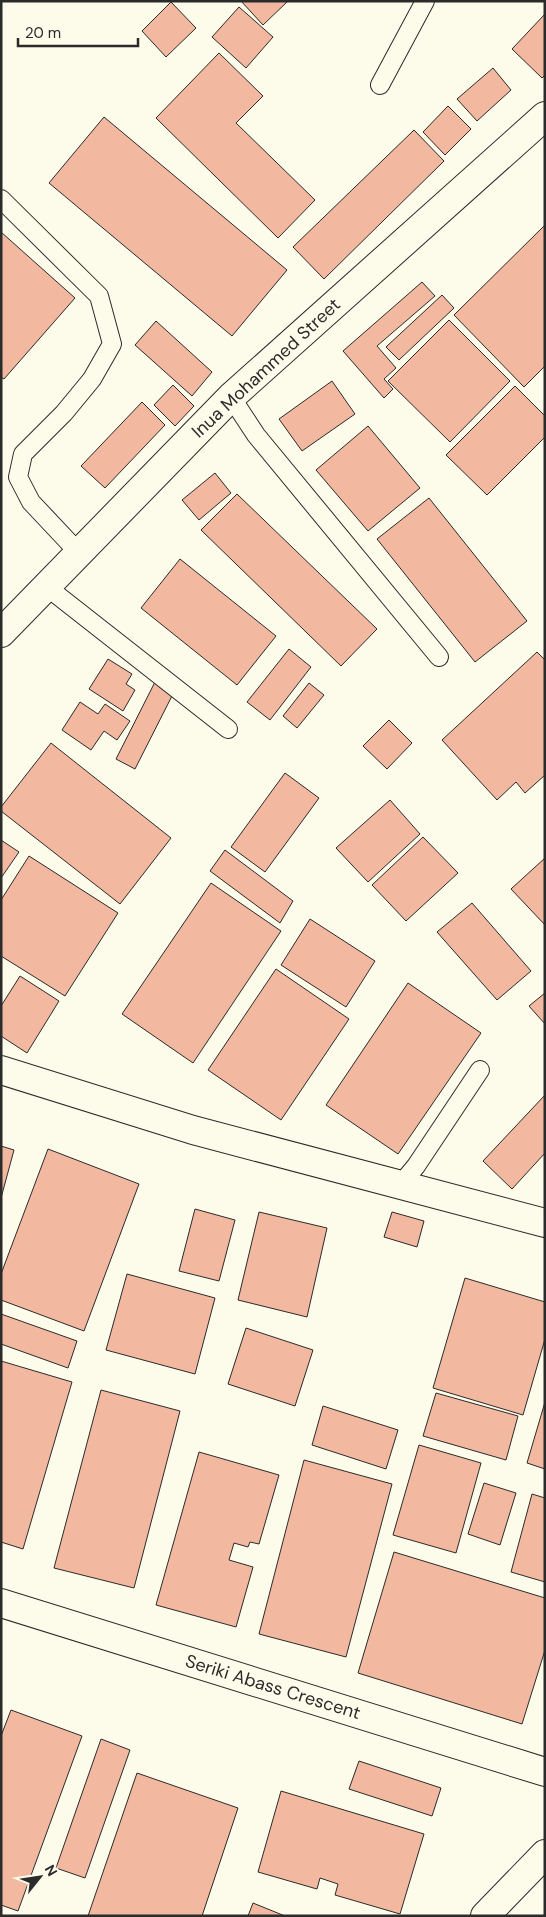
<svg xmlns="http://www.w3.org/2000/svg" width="546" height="1917" font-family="'DM Sans',sans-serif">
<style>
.building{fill:#f2b8a0;stroke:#2b2b2b}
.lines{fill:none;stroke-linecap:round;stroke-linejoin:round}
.service-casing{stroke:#2b2b2b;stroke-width:20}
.minor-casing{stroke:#2b2b2b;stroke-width:30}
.secondary-casing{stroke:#2b2b2b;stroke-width:30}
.service{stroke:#fdfbea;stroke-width:18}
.minor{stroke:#fdfbea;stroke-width:28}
.secondary{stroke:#fdfbea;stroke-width:28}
.labels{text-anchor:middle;stroke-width:4;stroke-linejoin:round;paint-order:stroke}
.street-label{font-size:18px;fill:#2b2b2b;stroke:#fdfbea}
</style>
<rect width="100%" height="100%" fill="#fdfbea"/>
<!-- building -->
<g class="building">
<polygon points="241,1 288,1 263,25"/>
<polygon points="171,2 196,28 166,57 142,31"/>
<polygon points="239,7 273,37 246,68 212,37"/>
<polygon points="545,14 545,75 542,78 512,49"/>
<polygon points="219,53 263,96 236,123 315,200 278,238 156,118"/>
<polygon points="493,68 511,90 477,121 457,99"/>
<polygon points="448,106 471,129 445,155 423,132"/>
<polygon points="104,117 287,270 232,336 49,183"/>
<polygon points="414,130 444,161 324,279 293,247"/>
<polygon points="545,225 545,366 524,387 454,315"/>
<polygon points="1,232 75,298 4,379 1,377"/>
<polygon points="422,282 435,296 377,346 396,368 384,379 393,389 384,398 343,351"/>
<polygon points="442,295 454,308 399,360 386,347"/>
<polygon points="449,320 510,381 450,442 388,381"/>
<polygon points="156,321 212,372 192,396 135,345"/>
<polygon points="332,381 355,414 302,451 279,419"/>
<polygon points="173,385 194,406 175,426 154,405"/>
<polygon points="515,386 545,416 545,437 487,495 446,455"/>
<polygon points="142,402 165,425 105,488 81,466"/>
<polygon points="368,426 420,488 368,531 316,470"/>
<polygon points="215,473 231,493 199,520 182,500"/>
<polygon points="237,494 377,629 341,666 201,530"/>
<polygon points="429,498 527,621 475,662 377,539"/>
<polygon points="180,559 276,636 237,685 141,608"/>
<polygon points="289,649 311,667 270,720 247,702"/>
<polygon points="537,652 545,660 545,775 525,793 516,782 497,800 442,740"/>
<polygon points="108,659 132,674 126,684 135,690 123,711 89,689"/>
<polygon points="155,682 174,692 135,769 116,759"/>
<polygon points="309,683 324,695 297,728 283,716"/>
<polygon points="80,702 98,714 105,704 130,721 117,740 104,731 91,750 62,730"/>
<polygon points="389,720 412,743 387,769 363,746"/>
<polygon points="51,743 171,838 120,904 1,811 1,807"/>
<polygon points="285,773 319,798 265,872 231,847"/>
<polygon points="390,800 420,834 368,882 336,848"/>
<polygon points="423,837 458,873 406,921 372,885"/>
<polygon points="1,840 19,852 1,878"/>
<polygon points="225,850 293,901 280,923 210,871"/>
<polygon points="29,856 118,913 65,996 1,956 1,900"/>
<polygon points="545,858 545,925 511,889"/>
<polygon points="211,883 281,931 193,1063 122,1014"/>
<polygon points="472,903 531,971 497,1000 437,932"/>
<polygon points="310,919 375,961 346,1007 281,965"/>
<polygon points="276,969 349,1019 281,1120 208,1070"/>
<polygon points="20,976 59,1001 27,1053 1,1036 1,1006"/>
<polygon points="408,983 481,1033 398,1154 326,1105"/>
<polygon points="545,993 545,1024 529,1006"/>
<polygon points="545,1095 545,1153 512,1189 483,1161"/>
<polygon points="1,1146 14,1150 1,1198"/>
<polygon points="48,1149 139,1184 84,1331 1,1300 1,1274"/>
<polygon points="195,1209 235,1220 219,1281 179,1271"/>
<polygon points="259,1212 327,1228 307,1317 238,1300"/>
<polygon points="392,1212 424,1221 417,1247 384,1237"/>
<polygon points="127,1274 215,1298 195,1374 106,1350"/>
<polygon points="465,1278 545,1302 545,1339 523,1415 433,1388"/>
<polygon points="1,1314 77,1341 68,1368 1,1344"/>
<polygon points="246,1328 313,1350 295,1406 228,1384"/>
<polygon points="1,1361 72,1382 23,1549 1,1542"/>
<polygon points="101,1390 180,1411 134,1588 54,1568"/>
<polygon points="436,1393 518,1416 506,1460 423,1436"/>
<polygon points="545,1402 545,1469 527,1463"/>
<polygon points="323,1406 398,1430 386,1469 312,1445"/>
<polygon points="419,1445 481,1463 456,1553 393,1535"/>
<polygon points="199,1452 279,1475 259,1544 250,1542 248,1547 234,1543 229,1560 253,1567 236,1627 156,1605"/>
<polygon points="304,1460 392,1484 346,1657 259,1634"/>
<polygon points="484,1483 516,1493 500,1545 468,1534"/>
<polygon points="532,1494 545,1498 545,1582 511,1572"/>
<polygon points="394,1552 545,1598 545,1650 522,1724 358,1673"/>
<polygon points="11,1710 82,1736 18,1911 1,1905 1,1736"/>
<polygon points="101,1739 130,1750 85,1878 56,1868"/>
<polygon points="359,1761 441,1788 432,1816 349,1789"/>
<polygon points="137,1773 238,1808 202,1916 88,1916"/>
<polygon points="281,1791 424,1834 400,1914 335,1895 338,1884 320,1878 317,1889 258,1872"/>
<polygon points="253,1903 285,1916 248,1916"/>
</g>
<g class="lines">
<defs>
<g id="service">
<polyline points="380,85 425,1"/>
<polyline points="1,199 99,296 112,344 92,379 64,413 23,454 18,477 31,502 79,553"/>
<polyline points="231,397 256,435 439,657"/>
<polyline points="47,587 228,729"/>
<polyline points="401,1184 416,1166 480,1070"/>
</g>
<g id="minor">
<polyline points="1,633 231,397 545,116"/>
<polyline points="1,1070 193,1130 545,1223"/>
<polyline points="1,1603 545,1772"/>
</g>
<polyline id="secondary" points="485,1916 545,1854"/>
</defs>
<!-- service casing -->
<use href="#service" class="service-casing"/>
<!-- minor casing -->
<use href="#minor" class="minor-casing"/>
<!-- secondary casing -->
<use href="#secondary" class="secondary-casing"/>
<!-- service -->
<use href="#service" class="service"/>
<!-- minor -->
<use href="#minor" class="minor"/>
<!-- secondary -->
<use href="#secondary" class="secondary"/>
</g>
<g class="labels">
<!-- street labels -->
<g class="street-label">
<text transform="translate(266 368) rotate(-43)" y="6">Inua Mohammed Street</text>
<text transform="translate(273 1687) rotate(17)" y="6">Seriki Abass Crescent</text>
</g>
</g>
<!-- border -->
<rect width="546" height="1917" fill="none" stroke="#2b2b2b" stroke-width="5"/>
<!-- north arrow -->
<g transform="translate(40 1877) rotate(60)" stroke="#fdfbea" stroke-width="4" paint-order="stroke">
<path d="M0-4L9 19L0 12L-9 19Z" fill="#2b2b2b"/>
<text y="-8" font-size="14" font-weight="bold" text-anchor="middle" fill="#2b2b2b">N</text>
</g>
<!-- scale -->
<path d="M18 38v8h120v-8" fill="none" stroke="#2b2b2b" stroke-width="2.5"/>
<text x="25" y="38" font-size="15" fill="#2b2b2b" stroke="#fdfbea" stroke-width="4" paint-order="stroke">20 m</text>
</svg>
